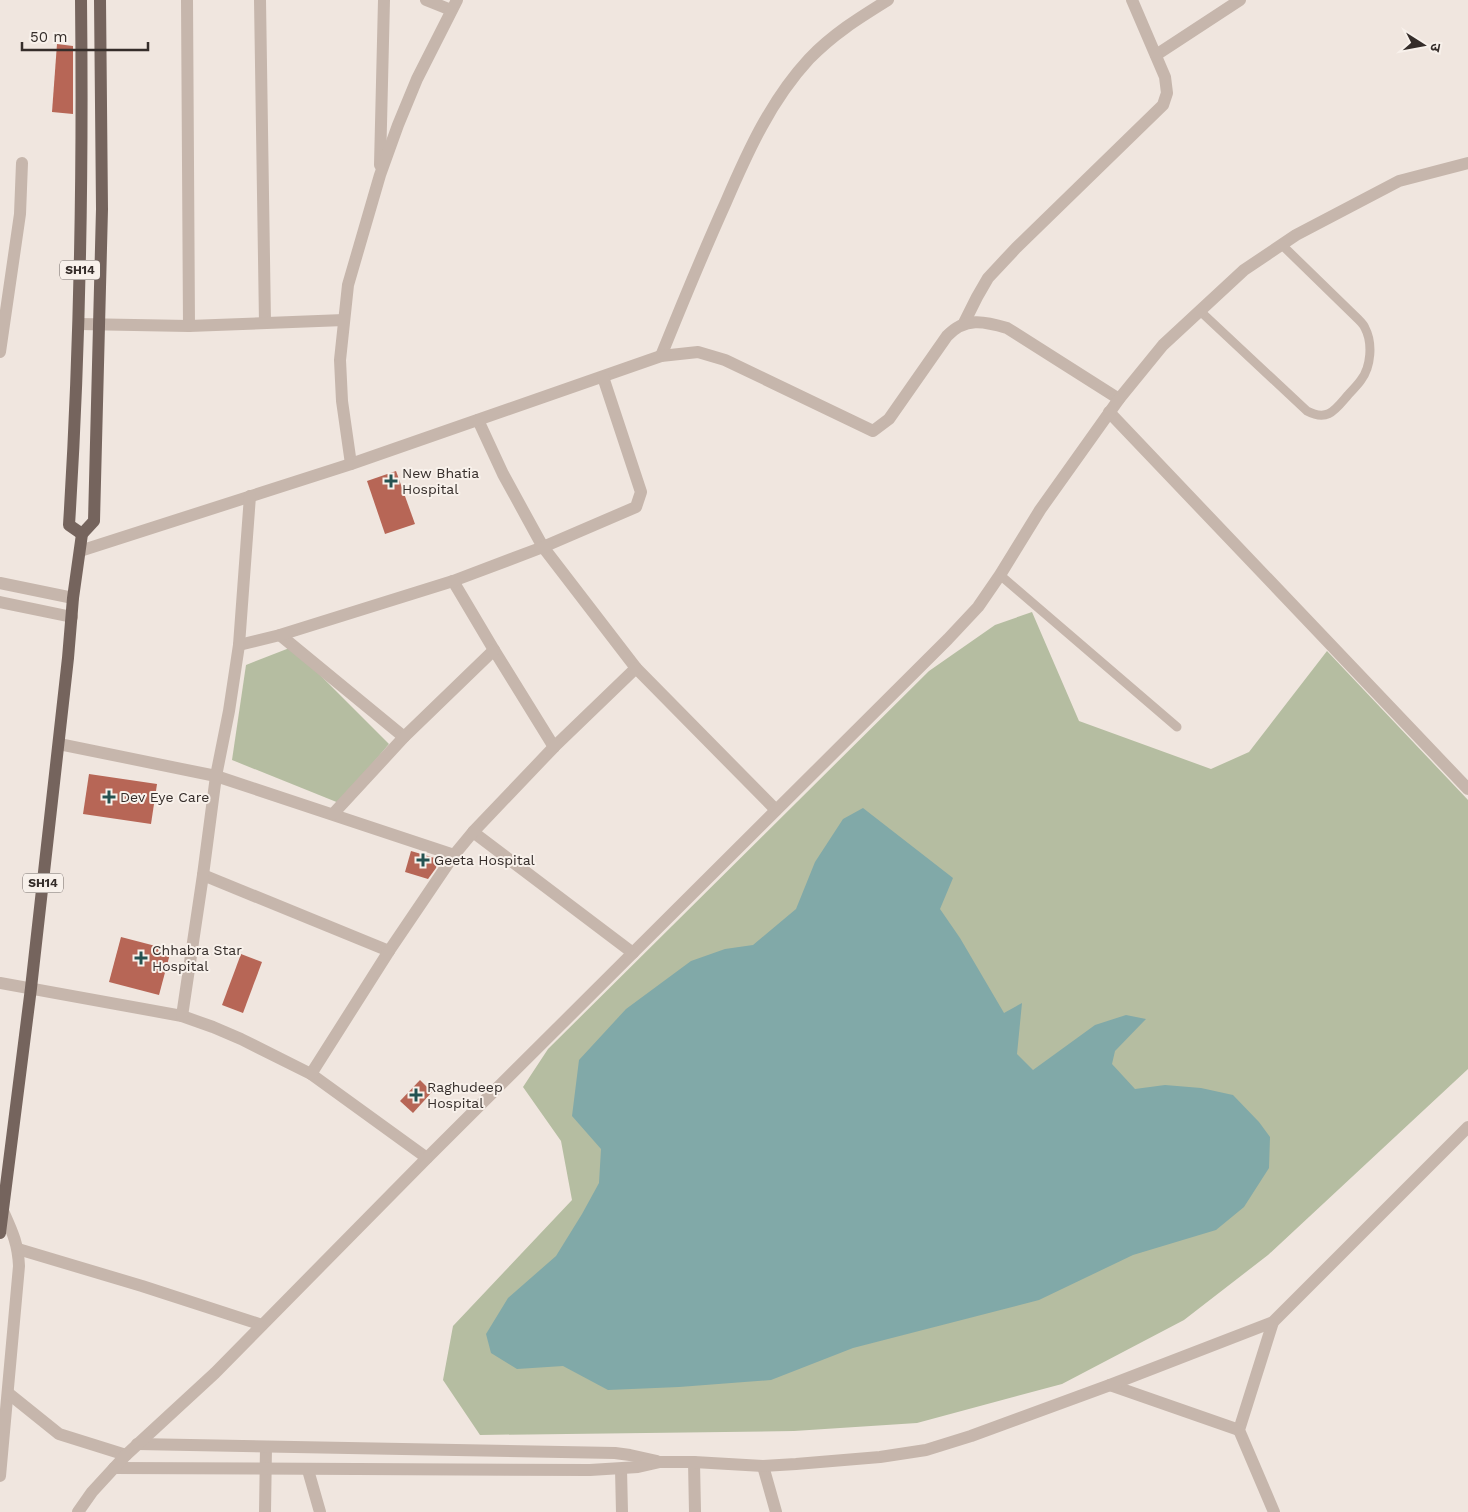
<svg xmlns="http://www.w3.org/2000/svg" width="1468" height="1512" font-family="'Work Sans','Noto Sans Devanagari',sans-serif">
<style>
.green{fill:#b5bda1}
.water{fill:#81a9a8}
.building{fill:#b76656}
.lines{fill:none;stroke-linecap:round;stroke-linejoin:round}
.service{stroke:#c6b6ac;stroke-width:9}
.minor{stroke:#c6b6ac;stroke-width:12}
.tertiary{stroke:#c6b6ac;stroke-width:12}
.primary{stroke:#75645d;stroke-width:12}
.poi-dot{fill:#255251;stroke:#f8f1eb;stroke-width:2}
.labels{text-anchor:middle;stroke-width:4;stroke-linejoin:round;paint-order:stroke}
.shield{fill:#f8f1eb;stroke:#706864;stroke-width:1}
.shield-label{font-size:12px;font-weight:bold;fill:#352d2a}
.poi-label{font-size:14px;fill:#352d2a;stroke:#f8f1eb;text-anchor:start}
</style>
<rect width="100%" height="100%" fill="#f0e6df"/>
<!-- green -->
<g class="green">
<polygon points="1032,612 1079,721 1211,769 1249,752 1327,651 1468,800 1468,1069 1268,1255 1184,1320 1062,1384 917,1423 794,1431 480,1435 443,1380 453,1326 572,1200 561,1141 523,1087 548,1049 929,671 995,625"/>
<polygon points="292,647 389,744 339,803 232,760 246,665"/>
</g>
<!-- water -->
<polygon class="water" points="863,808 953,878 940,909 960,938 1004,1013 1022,1003 1017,1054 1033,1070 1095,1025 1126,1015 1146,1019 1115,1051 1112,1064 1135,1089 1165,1085 1201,1088 1233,1095 1259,1122 1270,1137 1269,1168 1244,1207 1216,1230 1133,1255 1039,1300 853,1348 771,1380 679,1387 608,1390 563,1366 517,1369 491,1353 486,1334 508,1298 556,1256 582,1214 599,1183 601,1149 572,1116 579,1060 626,1009 691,961 725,949 753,945 796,909 815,862 843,819"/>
<!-- building -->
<g class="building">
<polygon points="57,44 73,46 73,114 52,112"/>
<polygon points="396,471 415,524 385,534 367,481"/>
<polygon points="89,774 157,784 151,824 83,814"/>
<polygon points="411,851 438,859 436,868 428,879 405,872"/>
<polygon points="121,937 171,950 159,995 109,982"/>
<polygon points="241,954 262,962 243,1013 222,1005"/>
<polygon points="420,1080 432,1092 413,1113 400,1101"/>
</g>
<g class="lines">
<!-- service -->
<g class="service">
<path d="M1200,311L1307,411C1328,422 1335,410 1348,395C1352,390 1357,386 1361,380C1371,367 1373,343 1365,328C1364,325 1361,322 1358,319L1282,245"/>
<polyline points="1000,575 1177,727"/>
</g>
<!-- minor -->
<g class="minor">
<polyline points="187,0 189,326"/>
<polyline points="260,0 265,323"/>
<polyline points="426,0 451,10"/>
<polyline points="1156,55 1240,0"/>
<polyline points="380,165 384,0"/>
<polyline points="964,323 977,297 988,278 1016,248 1163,105 1167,93 1165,77 1132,0"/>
<polyline points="79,324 189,326 344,320"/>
<polyline points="0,352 20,214 22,163"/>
<path d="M661,356C682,304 703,253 726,202C748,151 771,100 809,59C833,34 859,18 888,0"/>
<polyline points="1109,412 1468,789"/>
<polyline points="478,420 503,474 543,547 636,668 776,810"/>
<polyline points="351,464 342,401 340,360 348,285 380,175 398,125 417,79 457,0"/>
<path d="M80,551L351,464L661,356L698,352L725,360L873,431L889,419L947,336C965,317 984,321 1007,328L1119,399"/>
<polyline points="453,581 494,650 554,747"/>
<polyline points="280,635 404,737"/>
<polyline points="239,645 280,635 453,581 543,547 636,507 641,492 603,377"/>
<polyline points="59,744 216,776 454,855"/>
<polyline points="333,814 404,737 494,650"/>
<polyline points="473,832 633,953"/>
<polyline points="203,875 389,951"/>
<polyline points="0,983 182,1016 213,1027 241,1039 311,1074 427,1158"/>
<polyline points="182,1016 203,875 216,776 229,711 239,645 250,496"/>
<polyline points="311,1074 389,951 454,855 473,832 554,747 636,668"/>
<path d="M0,1215L3,1211C12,1231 18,1243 19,1266L0,1476"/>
<polyline points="18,1249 142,1286 262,1325"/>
<polyline points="1273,1322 1239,1430 1274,1512"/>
<polyline points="1110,1385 1239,1430"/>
<polyline points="8,1393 59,1434 126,1455"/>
<polyline points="694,1462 695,1512"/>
<polyline points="763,1466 776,1512"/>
<polyline points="621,1469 622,1512"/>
<polyline points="308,1470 320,1512"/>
<polyline points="265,1512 266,1447"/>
</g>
<!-- tertiary -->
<g class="tertiary">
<polyline points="0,583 73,598"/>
<polyline points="0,602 72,617"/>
<polyline points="137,1444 615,1453 630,1455 657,1461"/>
<polyline points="114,1468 590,1470 638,1467 660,1462 694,1462 763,1466 796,1464 880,1457 926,1450 971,1436 1110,1385 1273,1322 1468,1127"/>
<polyline points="78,1512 92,1492 126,1455 215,1373 427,1158 948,639 978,607 1000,575 1040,510 1119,399 1163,345 1244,270 1296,235 1399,181 1468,163"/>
</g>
<!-- primary -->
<g class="primary">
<path d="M81,0C83,175 80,350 69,525L82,534"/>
<polyline points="0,1233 31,988 68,658 73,598 82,534 94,521 102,209 100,0"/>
</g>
</g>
<!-- markers -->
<g class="poi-dot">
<path d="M388.5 473.5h5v5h5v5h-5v5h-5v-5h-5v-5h5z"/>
<path d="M106.5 789.5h5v5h5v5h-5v5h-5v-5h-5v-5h5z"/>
<path d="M420.5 852.5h5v5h5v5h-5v5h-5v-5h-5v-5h5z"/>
<path d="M138.5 950.5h5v5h5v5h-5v5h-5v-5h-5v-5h5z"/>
<path d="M413.5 1087.5h5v5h5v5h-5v5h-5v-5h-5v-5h5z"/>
</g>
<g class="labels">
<!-- shield labels -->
<g class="shield">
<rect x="60" y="260.5" width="40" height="19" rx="4"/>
<rect x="23" y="873.5" width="40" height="19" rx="4"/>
</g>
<g class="shield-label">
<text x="80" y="274">SH14</text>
<text x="43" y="887">SH14</text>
</g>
<!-- poi labels -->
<g class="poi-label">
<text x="402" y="478">New Bhatia<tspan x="402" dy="16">Hospital</tspan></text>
<text x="120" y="802">Dev Eye Care</text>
<text x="434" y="865">Geeta Hospital</text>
<text x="152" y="955">Chhabra Star<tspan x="152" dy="16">Hospital</tspan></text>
<text x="427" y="1092">Raghudeep<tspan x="427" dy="16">Hospital</tspan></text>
</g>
</g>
<!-- north arrow -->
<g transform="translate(1423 45) rotate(101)" stroke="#f8f1eb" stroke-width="4" paint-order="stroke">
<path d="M0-4L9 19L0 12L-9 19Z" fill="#352d2a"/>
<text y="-8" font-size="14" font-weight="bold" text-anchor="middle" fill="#352d2a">उ</text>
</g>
<!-- scale -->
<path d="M22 42v8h126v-8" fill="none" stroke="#352d2a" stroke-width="2.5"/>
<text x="30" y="42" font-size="15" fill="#352d2a" stroke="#f8f1eb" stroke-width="4" paint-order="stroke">50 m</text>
</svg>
